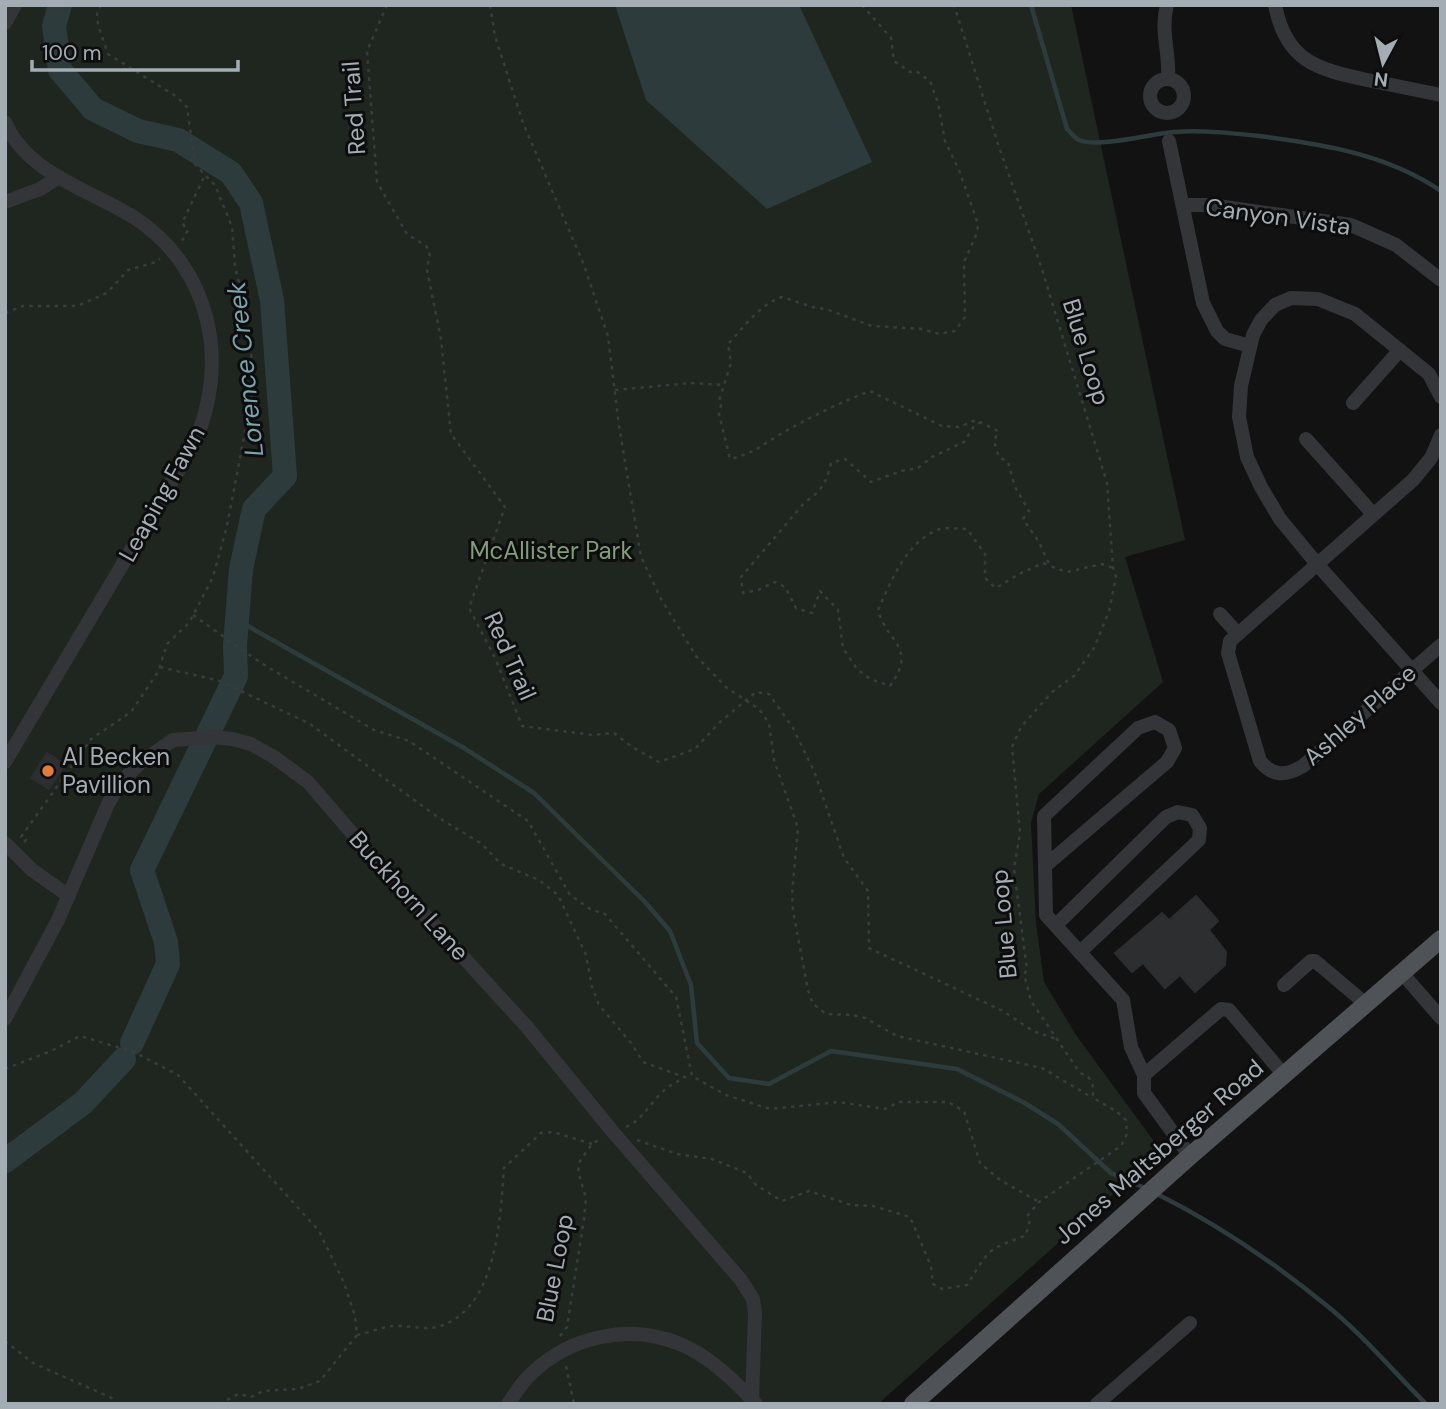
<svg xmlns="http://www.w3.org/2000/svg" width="1446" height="1409" font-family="'DM Sans',sans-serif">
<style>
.green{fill:#1f261f}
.water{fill:#2e3b3d}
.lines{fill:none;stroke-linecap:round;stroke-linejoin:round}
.stream{stroke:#2e3b3d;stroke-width:4.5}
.river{stroke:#2e3b3d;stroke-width:24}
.building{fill:#2d2e2f;stroke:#2c2d2f;stroke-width:2}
.path{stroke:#393c3f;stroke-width:2.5;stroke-dasharray:3.5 5;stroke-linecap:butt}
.minor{stroke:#333538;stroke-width:14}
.major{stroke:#4f5357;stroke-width:18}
.poi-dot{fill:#e47c39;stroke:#0d0d0e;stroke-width:2.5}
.labels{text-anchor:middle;stroke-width:6;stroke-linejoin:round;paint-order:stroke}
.street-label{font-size:24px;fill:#a4adb3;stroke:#0d0d0e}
.park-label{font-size:24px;fill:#839d7c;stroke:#0d0d0e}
.poi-label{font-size:24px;fill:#a4adb3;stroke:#0d0d0e;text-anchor:start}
.water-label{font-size:26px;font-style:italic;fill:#7da3ac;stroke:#0d0d0e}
</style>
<rect width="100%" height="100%" fill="#121213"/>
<!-- green -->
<polygon class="green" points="5,5 1071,5 1185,540 1125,557 1163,682 1039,794 1031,823 1036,923 1044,982 1076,1035 1161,1151 878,1404 5,1404"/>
<!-- water -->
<polygon class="water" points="615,5 799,5 872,162 767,209 646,100"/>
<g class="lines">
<!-- stream -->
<g class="stream">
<path d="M1031,5L1067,129C1071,132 1074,138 1079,140C1098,148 1150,134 1174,132C1202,130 1231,133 1259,136C1322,144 1387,154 1441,191"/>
<polyline points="237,620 464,748 534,793 645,902 670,931 691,985 697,1043 729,1078 769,1084 831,1051 957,1069 1023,1102 1058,1124 1111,1173 1147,1189"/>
<path d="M1155,1193C1216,1223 1273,1262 1326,1305C1360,1332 1394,1372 1426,1404"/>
</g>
<!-- river -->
<g class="river">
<polyline points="60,5 54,26 60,70 93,109 138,131 178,140 231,173 251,203 272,300 285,476 254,509 241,569 235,645 236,676 142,870 166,942 168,964 132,1043"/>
<polyline points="5,1161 83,1103 124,1059"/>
</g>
</g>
<!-- building -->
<g class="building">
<polygon points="47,753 65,764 49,789 31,778"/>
<polygon points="1196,896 1218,921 1209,930 1226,952 1225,965 1195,992 1180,975 1165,988 1143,963 1132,972 1115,953 1162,913 1169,920"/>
</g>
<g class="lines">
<!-- path -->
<g class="path">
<polyline points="101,5 97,12 98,25 108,54 177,97 187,107 195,164 205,175"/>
<polyline points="387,5 367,51 377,182 407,234 426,246 430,252 427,270 441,339 451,434 505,507 469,608 496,660 522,726 593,735 614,733 632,747 659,762 695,749 720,722 756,692 769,694 793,728 814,771 844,858 868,891 869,948 1003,1011 1033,1031 1056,1039"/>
<polyline points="490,5 495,36 523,123 584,265 608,336 619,426 641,557 661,599 696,656 727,688 759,709 769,723 774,760 798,828 792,894 793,911 808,990 813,1004 826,1014 853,1015 865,1018 897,1036 1042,1068 1093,1098"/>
<path d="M862,5L891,38L894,61L910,72L916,71L930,81L938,103L945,141L959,170L978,224L977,233L964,262L965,317L955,331L939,334L922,329L872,326L826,309L812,307L782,297C759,305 744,327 728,344L731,363L719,401L721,405L719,414L730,459C754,453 759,447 779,435C808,418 839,403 870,391L942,426L959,427L976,420L998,431L994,442L999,457L1008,462L1015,487L1029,511L1023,519L1039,542L1050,566L1067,572L1102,564L1113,568"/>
<polyline points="5,313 23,306 77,306 107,293 128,270 156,262 160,259"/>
<polyline points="615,390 691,383 723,385"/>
<path d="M981,422L974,426L964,442L932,457L918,468L901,471L871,482L845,459L831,463C827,482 821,492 805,502L741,577L743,593L758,590L775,582L785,587L796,608L812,613L820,591L838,610L843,648L857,669L870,679L890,686C918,647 887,643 878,610C891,581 907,540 940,529C948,527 958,529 967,529L985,554V578L996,588L1019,574L1043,563L1050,566"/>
<polyline points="193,615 261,663 374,730 409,741 528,821 570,895 590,909 605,914 676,997 692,1076 726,1095 770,1109 839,1102 885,1109 899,1102 948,1102 964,1111 980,1163 1000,1180 1039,1202"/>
<polyline points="160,667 220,681 310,724 439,818 482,844 501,864 539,880 558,895 586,955 592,987 599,1005 631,1043 643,1062 687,1078"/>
<polyline points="24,842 26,840 21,837 91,739 131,712 158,672 167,644 189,623 213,577 227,526 253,390 250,329 235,266 232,227 215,185 205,175 182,223 188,230 182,241"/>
<polyline points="5,1069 51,1051 80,1036 134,1052 178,1075 319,1231 344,1283 355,1316 357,1335 320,1381 298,1389 263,1391 251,1397 238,1394 220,1404"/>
<path d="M626,1127C648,1118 656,1087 684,1079"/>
<path d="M637,1140L677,1154L712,1159L747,1173L756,1185L782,1201L809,1191L851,1205L873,1206L910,1217L931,1266L933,1284L942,1289L967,1285C974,1274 981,1261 990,1252C1001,1243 1014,1241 1026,1235L1030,1220L1028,1215L1039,1202L1121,1146L1127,1134L1126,1120L1116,1111L1093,1098C1093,1085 1094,1078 1080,1073L1031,1001L1024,974L1027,970L1014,869L1020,833L1012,747L1021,727L1052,692L1074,676L1094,648L1109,611L1116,577L1113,568L1107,483L1040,263L999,147L954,5"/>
<path d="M357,1335C369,1333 384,1326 393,1326C409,1325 425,1331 441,1326C498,1306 500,1217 504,1168L541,1133L553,1132L592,1144"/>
<polyline points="560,1336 567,1327 584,1219 586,1198 578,1171 580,1161 592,1144 602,1138"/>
<polyline points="5,1341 33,1363 114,1399 115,1404"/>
<polyline points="566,1366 574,1404"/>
</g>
<!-- minor -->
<g class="minor">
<path d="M1167,5C1160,31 1170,53 1168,78"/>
<path d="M1275,5C1286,61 1316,69 1367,80C1391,85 1416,90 1441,95"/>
<polyline points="5,23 15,5"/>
<circle cx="1167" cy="96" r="17"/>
<path d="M5,122C27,174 91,190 135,218C212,269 230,363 194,444L5,762"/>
<polyline points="1169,141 1203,303 1217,331 1225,339 1250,346"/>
<polyline points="5,202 40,189 59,177"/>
<polyline points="1183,205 1211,205 1351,225 1396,245 1441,280"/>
<polyline points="1441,397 1429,374 1355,314 1318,299 1291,298 1275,305 1261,320 1253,335 1241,386 1239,417 1247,457 1261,487 1280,519 1317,564 1441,703"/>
<polyline points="1353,403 1400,350"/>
<path d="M1441,435L1431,458L1413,480L1230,641L1228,653L1260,761C1273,777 1286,776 1303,766L1441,645"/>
<polyline points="1306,439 1373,514"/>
<polyline points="1220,614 1238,634"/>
<polyline points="5,843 32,870 69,896"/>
<polyline points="1045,866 1167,762 1175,748 1169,730 1155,722 1138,728 1044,816 1046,915 1123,1000 1131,1047 1144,1075 1144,1093 1190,1156"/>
<polyline points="1056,925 1166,817 1178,812 1192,815 1200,828 1199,840 1080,952"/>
<polyline points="1402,973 1441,1018"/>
<polyline points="1284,985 1311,961 1315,961 1366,1004"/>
<polyline points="5,1019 58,920 108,804 121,782 140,763 173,740 213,737 232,739 251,744 274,757 308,782 389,876 527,1027 613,1132 741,1280 753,1299 755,1313 752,1400"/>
<polyline points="1144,1075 1221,1009 1229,1010 1284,1075"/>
<path d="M508,1404C515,1394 522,1382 531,1374C570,1336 630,1323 680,1344C708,1355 736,1382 756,1404"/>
<polyline points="1097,1404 1190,1323"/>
</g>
<!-- major -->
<polyline class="major" points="913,1404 1190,1156 1441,939"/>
</g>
<!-- markers -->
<circle class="poi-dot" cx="48" cy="771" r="7"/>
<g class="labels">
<!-- street labels -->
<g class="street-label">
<text transform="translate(354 108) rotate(-94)" y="8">Red Trail</text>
<text transform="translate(1278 217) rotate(8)" y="8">Canyon Vista</text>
<text transform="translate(1086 352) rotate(73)" y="8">Blue Loop</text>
<text transform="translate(162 494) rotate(-61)" y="8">Leaping Fawn</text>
<text transform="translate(510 656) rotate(66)" y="8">Red Trail</text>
<text transform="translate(1360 715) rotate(-41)" y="8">Ashley Place</text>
<text transform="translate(409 896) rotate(48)" y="8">Buckhorn Lane</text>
<text transform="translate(1004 924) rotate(-95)" y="8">Blue Loop</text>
<text transform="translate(1159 1152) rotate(-41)" y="8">Jones Maltsberger Road</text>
<text transform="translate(555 1268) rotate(-79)" y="8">Blue Loop</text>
</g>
<!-- park labels -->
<g class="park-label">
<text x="551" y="559">McAllister Park</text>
</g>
<!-- poi labels -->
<g class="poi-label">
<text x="62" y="765">Al Becken<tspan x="62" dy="28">Pavillion</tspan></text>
</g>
<!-- water labels -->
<g class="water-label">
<text transform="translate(245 369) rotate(-96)" y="9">Lorence Creek</text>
</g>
</g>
<!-- border -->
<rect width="1446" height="1409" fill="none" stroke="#a4adb3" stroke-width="14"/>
<!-- north arrow -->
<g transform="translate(1383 63) rotate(187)" stroke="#0d0d0e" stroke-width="5" paint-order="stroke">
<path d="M0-5L12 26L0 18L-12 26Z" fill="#a4adb3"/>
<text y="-10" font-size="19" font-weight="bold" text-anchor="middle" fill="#a4adb3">N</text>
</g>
<!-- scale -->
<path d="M32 60v10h206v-10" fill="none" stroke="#a4adb3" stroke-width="3.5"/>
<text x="42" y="60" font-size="21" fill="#a4adb3" stroke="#0d0d0e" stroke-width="5" paint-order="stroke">100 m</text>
</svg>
